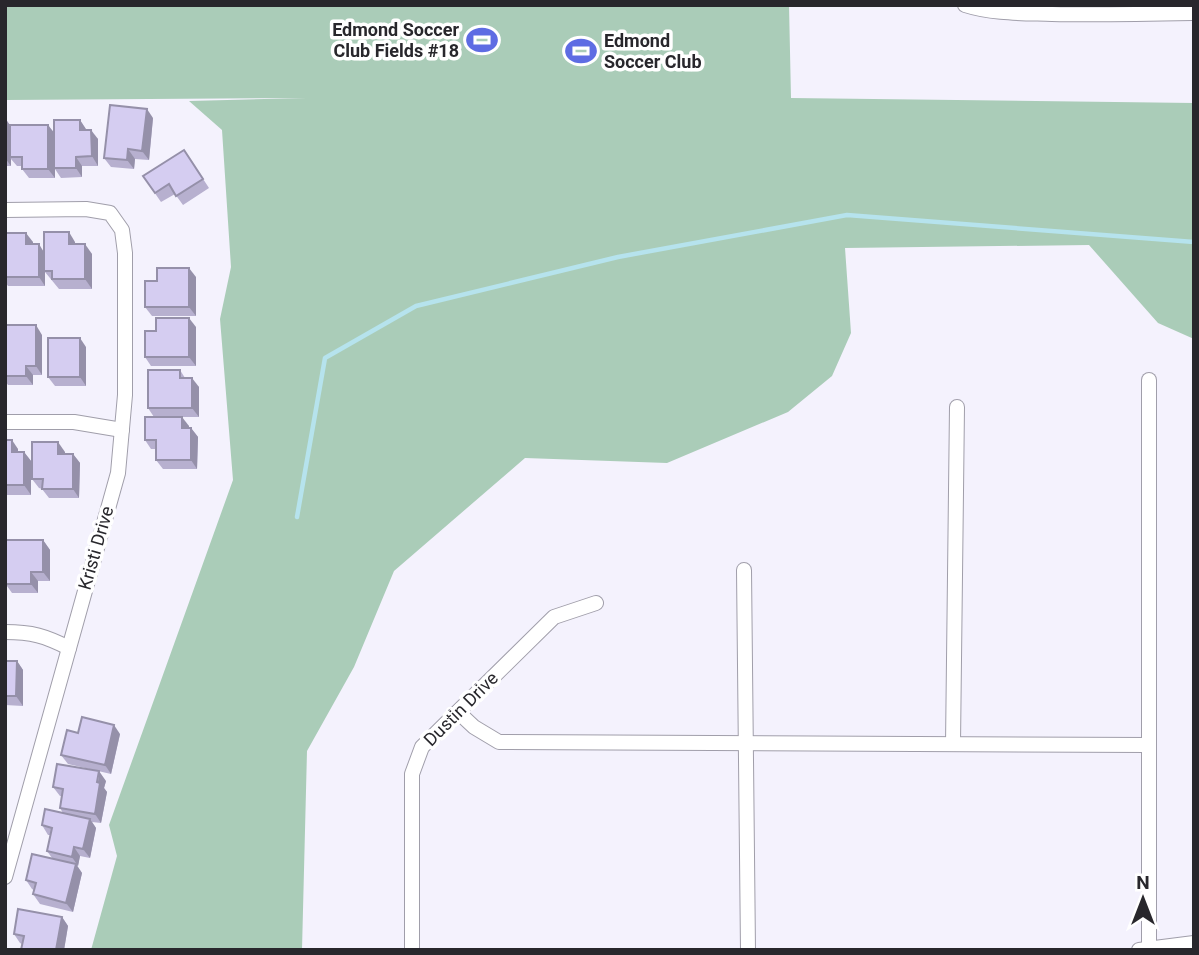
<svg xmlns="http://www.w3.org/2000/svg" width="1199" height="955" font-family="Roboto,sans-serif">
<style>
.green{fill:#aaccb8}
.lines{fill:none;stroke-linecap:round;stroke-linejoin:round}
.stream{stroke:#b6e3ed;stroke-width:4.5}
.street-casing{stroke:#a09eaa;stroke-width:16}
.street{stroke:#fff;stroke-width:14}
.wall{fill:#b7b0cf}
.shaded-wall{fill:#9590a9}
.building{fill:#d5cdf1;stroke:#9590a9;stroke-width:2}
.labels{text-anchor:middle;stroke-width:7;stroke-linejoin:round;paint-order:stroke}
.poi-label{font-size:18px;font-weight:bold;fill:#28272c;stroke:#fff;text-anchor:end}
.street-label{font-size:18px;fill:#28272c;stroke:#fff}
</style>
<rect width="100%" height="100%" fill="#f4f2fd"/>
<!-- green -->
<polygon class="green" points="5,5 789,5 791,98 1194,103 1194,339 1158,323 1089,245 845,248 851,333 832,376 788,412 667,463 525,458 394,571 354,667 307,751 302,950 91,950 117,856 109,825 233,480 220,319 231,267 222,130 189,101 307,98 5,100"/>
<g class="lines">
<!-- stream -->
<polyline class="stream" points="297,517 325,358 416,306 618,257 847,215 1194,242"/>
<defs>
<g id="street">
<path d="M965,5C993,14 1023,13 1052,14C1099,15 1146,14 1194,13"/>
<polyline points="5,210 86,209 110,213 122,230 125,253 125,395 118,473 5,877"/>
<polyline points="5,422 74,422 122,430"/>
<polyline points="744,570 748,950"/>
<path d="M5,632C32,632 45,636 69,648"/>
<polyline points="458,712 474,727 499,742 1148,745"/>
<polyline points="953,744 957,407"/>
<polyline points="1149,948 1149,380"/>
<polyline points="412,950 412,774 422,747 554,617 596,603"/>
<polyline points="1139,950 1194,943"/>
</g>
</defs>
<!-- street casing -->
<use href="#street" class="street-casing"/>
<!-- street -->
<use href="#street" class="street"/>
</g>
<!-- wall -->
<g class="wall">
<polygon points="5,118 10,125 48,125 54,133 80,120 86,130 98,139 98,166 82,166 82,177 61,178 55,169 55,178 29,178 22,169 22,166 17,166 11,159 11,166 5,166"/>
<polygon points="153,118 149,160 135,159 134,169 111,167 104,158"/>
<polygon points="184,150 209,188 183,205 175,194 161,202 143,176"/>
<polygon points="5,233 33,242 33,244 44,252 75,242 75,244 92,254 92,289 59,289 45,272 45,286 8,286 5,282"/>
<polygon points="196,277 196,316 152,316 145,307 157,281"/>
<polygon points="5,325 42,335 42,375 33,375 33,385 8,385 5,381"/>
<polygon points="196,327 196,366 151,366 145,357 156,331"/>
<polygon points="86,347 86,386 55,386 48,377"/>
<polygon points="180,370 185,378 199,387 199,417 166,417 189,426 189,428 191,428 198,437 197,469 163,469 156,460 156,449 151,449 145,440 154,417 148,408"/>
<polygon points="5,440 18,449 18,452 24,452 31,461 31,495 5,495"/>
<polygon points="65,452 65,454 73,454 80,463 79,498 49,498 42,489 39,488 32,479"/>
<polygon points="5,540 43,540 50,550 50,581 38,581 38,593 12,593 7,586 7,592 5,592"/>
<polygon points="5,661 17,661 23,670 23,706 5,705"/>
<polygon points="78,733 120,734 111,774 68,764 61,755"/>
<polygon points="106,781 104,788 107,792 101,823 92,822 96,828 90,858 80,856 78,866 77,866 82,873 73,912 40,904 33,894 34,890 32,889 26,880 52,858 47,851 51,835 48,835 42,825 63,813 60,808 62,796 60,796 53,787"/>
<polygon points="62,917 68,926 64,950 21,950 22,944 20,943 14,934"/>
</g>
<!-- shaded-wall -->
<g class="shaded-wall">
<polygon points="147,109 153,118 149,160 142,151"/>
<polygon points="5,118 11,127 10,157 11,159 11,166 5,158"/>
<polygon points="80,120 86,129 86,139 80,130"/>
<polygon points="48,125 55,134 55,178 48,169"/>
<polygon points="91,130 98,139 98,166 92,156"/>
<polygon points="128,149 135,159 134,169 127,160"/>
<polygon points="76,157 82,166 82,177 76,168"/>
<polygon points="69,232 75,242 75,254 69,244"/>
<polygon points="26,233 33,242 33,254 26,244"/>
<polygon points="39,244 45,254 45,286 39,277"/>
<polygon points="85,244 92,254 92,289 85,279"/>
<polygon points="189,268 196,277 196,316 189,307"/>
<polygon points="189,318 196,327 196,366 189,357"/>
<polygon points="36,325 42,335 42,375 36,366"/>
<polygon points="80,338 86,347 86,386 80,377"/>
<polygon points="26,366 33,375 33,385 26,376"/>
<polygon points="192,378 199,387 199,417 192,408"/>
<polygon points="182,417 189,426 189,437 182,428"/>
<polygon points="191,428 198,437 197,469 191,460"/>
<polygon points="12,440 18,449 18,461 12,452"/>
<polygon points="58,442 65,452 65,463 58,454"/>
<polygon points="24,452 31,461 31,495 24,485"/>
<polygon points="73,454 80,463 79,498 73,489"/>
<polygon points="43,540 50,550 50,581 43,572"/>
<polygon points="31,572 38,581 38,593 31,584"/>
<polygon points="17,661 23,670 23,706 16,696"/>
<polygon points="114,725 120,734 111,774 105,765"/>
<polygon points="99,771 106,781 104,788 107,792 101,823 95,814"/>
<polygon points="90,819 96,828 90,858 83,849"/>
<polygon points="74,847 80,856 78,866 72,857"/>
<polygon points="76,864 82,873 73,912 66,903"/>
<polygon points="62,917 68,926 64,950 56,950"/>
</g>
<!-- building -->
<g class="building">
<polygon points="110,105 147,109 142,151 128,149 127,160 104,158"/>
<polygon points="54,120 80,120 80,130 91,130 92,156 76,157 76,168 54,168"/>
<polygon points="10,125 48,125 48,169 22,169 22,157 10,157"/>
<polygon points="184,150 203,179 176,196 169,184 155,193 143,176"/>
<polygon points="44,232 69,232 69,244 85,244 85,279 52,279 52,271 44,271"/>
<polygon points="5,233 26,233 26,244 39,244 39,277 5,277"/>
<polygon points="157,268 189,268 189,307 145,307 145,281 157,281"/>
<polygon points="156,318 189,318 189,357 145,357 145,331 156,331"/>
<polygon points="5,325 36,325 36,366 26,366 26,376 5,376"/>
<rect x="48" y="338" width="32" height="39"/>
<polygon points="148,370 180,370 180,378 192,378 192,408 148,408"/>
<polygon points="145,417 182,417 182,428 191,428 191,460 156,460 156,440 145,440"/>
<polygon points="5,440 12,440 12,452 24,452 24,485 5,485"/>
<polygon points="32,442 58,442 58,454 73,454 73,489 42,489 43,479 32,479"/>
<polygon points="5,540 43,540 43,572 31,572 31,584 5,584"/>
<polygon points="5,661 17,661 16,696 5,696"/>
<polygon points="82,717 114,725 105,765 61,755 67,730 78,733"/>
<polygon points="57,764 99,771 97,782 100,783 95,814 60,808 63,789 53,787"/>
<polygon points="45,809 90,819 83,849 74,847 72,857 47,851 52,828 42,825"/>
<polygon points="32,854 76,864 66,903 33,894 36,883 26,880"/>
<polygon points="18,909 62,917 56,950 21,950 24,936 14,934"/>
</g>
<!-- icons -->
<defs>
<symbol id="stadium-bare" viewBox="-9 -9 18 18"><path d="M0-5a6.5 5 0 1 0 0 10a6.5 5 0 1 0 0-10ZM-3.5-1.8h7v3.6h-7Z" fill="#5e6ce3" stroke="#fff" stroke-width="2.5" paint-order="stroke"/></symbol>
</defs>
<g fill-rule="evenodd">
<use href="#stadium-bare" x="460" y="18" width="44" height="44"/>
<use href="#stadium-bare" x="559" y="29" width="44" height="44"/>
</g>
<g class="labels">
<!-- poi labels -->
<g class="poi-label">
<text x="459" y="36">Edmond Soccer<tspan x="459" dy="21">Club Fields #18</tspan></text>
<text x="604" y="47" text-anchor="start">Edmond<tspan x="604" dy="21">Soccer Club</tspan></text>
</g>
<!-- street labels -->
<g class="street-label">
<text transform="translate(96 548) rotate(-74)" y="6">Kristi Drive</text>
<text transform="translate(461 709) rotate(-45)" y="6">Dustin Drive</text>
</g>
</g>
<!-- border -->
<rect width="1199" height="955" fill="none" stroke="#28272c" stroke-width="14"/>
<!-- north arrow -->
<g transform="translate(1143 899)" stroke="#ffffff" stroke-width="5" paint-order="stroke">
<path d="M0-5L12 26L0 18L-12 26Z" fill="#28272c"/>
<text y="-10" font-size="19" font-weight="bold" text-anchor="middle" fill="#28272c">N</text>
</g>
</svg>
